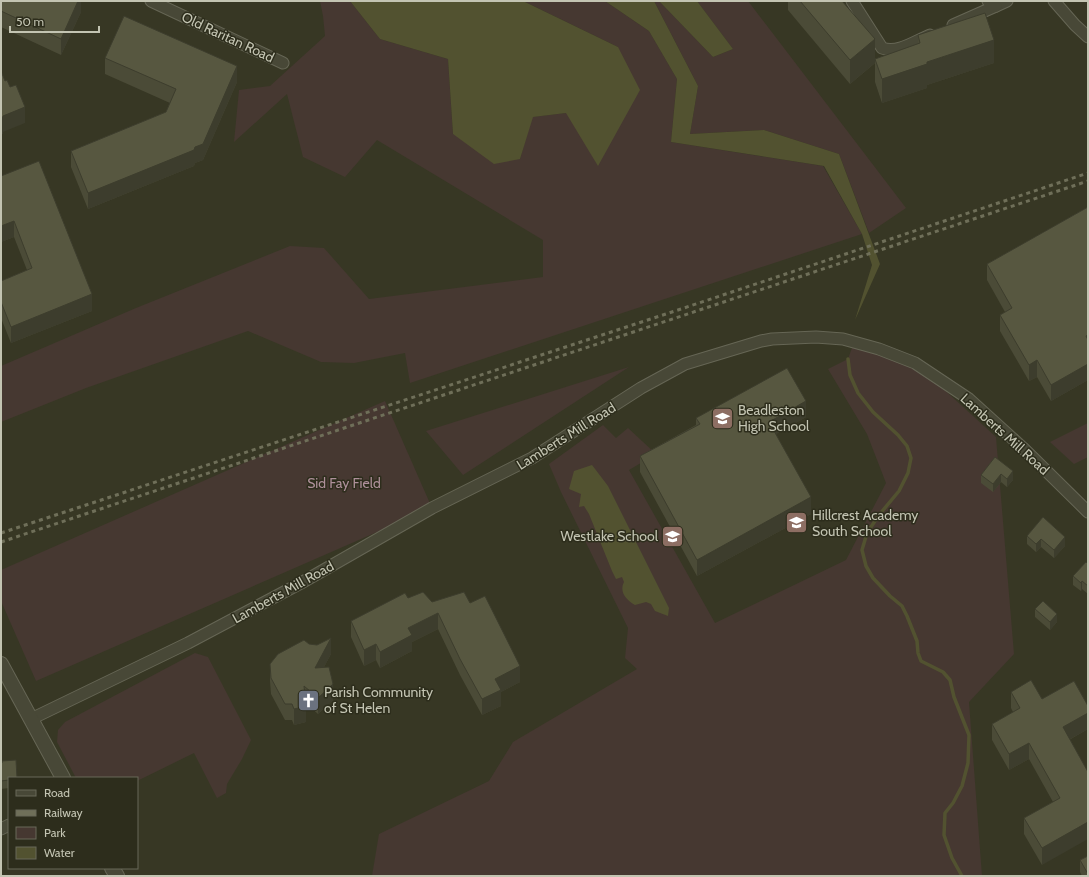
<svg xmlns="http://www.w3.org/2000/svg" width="1089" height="877" font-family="Cabin,sans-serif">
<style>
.green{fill:#463831}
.water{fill:#525230}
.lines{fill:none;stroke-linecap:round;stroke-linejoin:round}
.stream{stroke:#525230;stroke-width:3.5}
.minor-casing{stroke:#665;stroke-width:13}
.tertiary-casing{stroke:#665;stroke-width:16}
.minor{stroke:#484837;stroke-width:11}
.tertiary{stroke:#484837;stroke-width:14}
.rail{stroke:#6f6f59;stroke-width:3;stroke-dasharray:4 4;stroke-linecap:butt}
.wall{fill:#4b4b37}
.shaded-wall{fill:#3d3d2d}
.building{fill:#575740;stroke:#3d3d2d}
.labels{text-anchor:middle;stroke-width:3;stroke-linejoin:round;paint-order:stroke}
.street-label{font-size:14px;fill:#c3c4b2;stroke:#2d2d1c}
.poi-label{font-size:14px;fill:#c3c4b2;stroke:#2d2d1c;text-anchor:start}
.park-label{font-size:14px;fill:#ae909a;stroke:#2d2d1c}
</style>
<rect width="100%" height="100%" fill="#373724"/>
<!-- green -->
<g class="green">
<polygon points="320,1 350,1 380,39 448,59 453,134 520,159 532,117 566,113 618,47 523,1 605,1 649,31 677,79 671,142 823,166 862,234 410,383 405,353 354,363 321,362 248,331 86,388 1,422 1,366 136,308 290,246 324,248 369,299 543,277 543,240 377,140 345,177 303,157 287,94 234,142 239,90 270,86 325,36 323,16"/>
<polygon points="654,1 659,1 713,57 733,49 697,1 748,1 906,208 869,233 839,154 764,130 690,134 698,86"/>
<polygon points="854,342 915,363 996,437 1014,654 969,702 982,876 372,876 379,834 489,781 513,742 637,669 625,658 628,628 561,492 549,464 603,425 616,438 628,428 656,454 629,470 715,623 846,560 886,483 867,434 828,369 848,359"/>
<polygon points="629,367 463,475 426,431"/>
<polygon points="385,401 432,508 36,681 1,601 1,570"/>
<polygon points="1088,423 1088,457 1074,464 1050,442"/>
<polygon points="195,653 208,657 251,740 242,759 227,784 226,793 217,798 194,753 137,781 137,778 76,778 57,742 58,730 65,722"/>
</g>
<!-- water -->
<g class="water">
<polygon points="350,1 523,1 618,47 640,90 598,166 566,113 533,117 520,159 494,164 453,134 448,59 380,39"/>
<polygon points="605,1 654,1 698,86 690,134 764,130 839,154 880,264 855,320 872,265 862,234 824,166 671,142 677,79 649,31"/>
<polygon points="659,1 697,1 733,49 713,57"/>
<path d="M592,465L608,486L669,608L668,616L655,611L651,604L646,602L635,605C626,600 619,592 624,582L622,577L616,579L612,571L589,514L584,506L579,507L581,494L569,489L574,471Z"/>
</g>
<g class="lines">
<!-- stream -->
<polyline class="stream" points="848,359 850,375 858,393 873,412 898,435 907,446 911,458 908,473 899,491 879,515 867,533 862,550 866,566 873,578 890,596 902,606 907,616 917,641 918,653 921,661 943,672 950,680 954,697 969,735 968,763 962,786 953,803 945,813 944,835 952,858 962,876"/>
<defs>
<g id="minor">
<polyline points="151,1 283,63"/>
<path d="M852,1L882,48C898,54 915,41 930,35"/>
<polyline points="1054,1 1075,25 1088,37"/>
<polyline points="996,6 1007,1"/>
<polyline points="953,25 996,6 988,1"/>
<polyline points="31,719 188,643 301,583 432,508 532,458 641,388 685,364 761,341 772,339 816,337 843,339 879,349 915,363 969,399 1023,448 1088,512"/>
<polyline points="1,829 9,825"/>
</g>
<g id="tertiary">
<polyline points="1,664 63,778"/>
<polyline points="112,868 117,876"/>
</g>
</defs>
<!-- minor casing -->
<use href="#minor" class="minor-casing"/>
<!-- tertiary casing -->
<use href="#tertiary" class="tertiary-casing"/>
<!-- minor -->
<use href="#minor" class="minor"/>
<!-- tertiary -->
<use href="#tertiary" class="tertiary"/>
<!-- rail -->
<g class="rail">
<polyline points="1,533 681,309 1088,173"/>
<polyline points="1,542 1088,181"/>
</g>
</g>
<!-- wall -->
<g class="wall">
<polygon points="1,1 81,1 81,12 61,55 1,27"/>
<polygon points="788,1 842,1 875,63 850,84 788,10"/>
<polygon points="918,35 994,63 927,85 927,88 882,103 875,82 875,59 918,44"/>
<polygon points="105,58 237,82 203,160 195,163 194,166 88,209 71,167 71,151 166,112 170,103 105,74"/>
<polygon points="1,176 92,311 11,343 1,318 1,281 27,270 14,237 1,242"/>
<polygon points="1088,207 1088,380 1051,401 1037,377 1029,381 1000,331 1000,315 1005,312 987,280 987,264"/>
<polygon points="806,417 776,434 811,514 697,576 640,472 640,456 696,425 696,418"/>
<polygon points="995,457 1013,480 1007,487 1001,482 993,492 981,483 981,475"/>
<polygon points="1043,517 1065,546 1054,558 1041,547 1036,552 1027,544 1027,536"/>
<polygon points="1088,564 1088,594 1082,589 1081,591 1073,585 1073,576"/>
<polygon points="408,598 432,602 470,603 520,682 501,692 501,706 482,715 460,675 438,629 412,642 412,651 380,668 376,660 364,666 351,637 351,621"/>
<polygon points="1035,609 1057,622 1050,630 1035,617"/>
<polygon points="309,644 331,654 324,667 333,700 318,714 306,703 306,722 294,725 292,720 285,720 271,694 270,681 270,664"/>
<polygon points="1011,692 1042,699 1088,706 1088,729 1069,740 1088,772 1042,865 1024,834 1024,818 1053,802 1029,759 1009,770 992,740 992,724 1013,712 1011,708"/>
<polygon points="1,763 2,763 9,778 9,788 1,789"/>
<polygon points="1088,856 1088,876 1082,876 1080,872 1080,860"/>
</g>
<!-- shaded-wall -->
<g class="shaded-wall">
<polygon points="78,1 81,1 81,12 61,55 61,39"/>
<polygon points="875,39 875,63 850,84 850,60"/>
<polygon points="994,40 994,63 927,85 927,88 882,103 882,79 927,62"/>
<polygon points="237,66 237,82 203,160 195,163 194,166 88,209 88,193"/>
<polygon points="25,107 25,123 3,132 3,134 1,134 1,118 3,116"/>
<polygon points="14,221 14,237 1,242 1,226"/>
<polygon points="92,294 92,311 11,343 11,327"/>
<polygon points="1037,360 1037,377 1029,381 1029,365"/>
<polygon points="1088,364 1088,380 1051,401 1051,385"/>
<polygon points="806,401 806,417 769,438 769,422"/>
<polygon points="1013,471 1013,480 1007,487 1007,479"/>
<polygon points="1001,474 1001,482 993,492 993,484"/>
<polygon points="811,497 811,514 697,576 697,560"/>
<polygon points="1065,537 1065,546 1054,558 1054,550"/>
<polygon points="1041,539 1041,547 1036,552 1036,544"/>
<polygon points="1082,581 1082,589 1081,591 1081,583"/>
<polygon points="438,613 438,629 412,642 412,651 380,668 380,652 408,628"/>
<polygon points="1057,614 1057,622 1050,630 1050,622"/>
<polygon points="331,638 331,654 315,684 315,668"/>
<polygon points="376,644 376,660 364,666 364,650"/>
<polygon points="520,666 520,682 501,692 501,706 482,715 482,699 495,679"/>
<polygon points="333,684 333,700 318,714 318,698"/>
<polygon points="306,706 306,722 294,725 294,709"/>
<polygon points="1088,713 1088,729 1063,743 1063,727"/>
<polygon points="1029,743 1029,759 1009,770 1009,754"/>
<polygon points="1088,822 1088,839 1042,865 1042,848"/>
</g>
<!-- building -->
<g class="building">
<polygon points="1,1 78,1 61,39 1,11"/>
<polygon points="800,1 842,1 875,39 850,60"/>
<polygon points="985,13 994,40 927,62 927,64 882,79 875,59 920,43 918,35"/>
<polygon points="124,16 237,66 203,144 195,147 194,150 88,193 71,151 166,112 176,89 105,58"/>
<polygon points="1,71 5,81 7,80 10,87 16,85 25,107 3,116 3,117 1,118"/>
<polygon points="39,161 92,294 11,327 1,302 1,281 32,268 14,221 1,226 1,176"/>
<polygon points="1088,207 1088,335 1086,336 1088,340 1088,364 1051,385 1037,360 1029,365 1000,315 1012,308 987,264"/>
<polygon points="787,368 806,401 769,422 811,497 697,560 640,456 700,424 696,418"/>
<polygon points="995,457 1013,471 1007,479 1001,474 993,484 981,475"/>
<polygon points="1043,517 1065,537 1054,550 1041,539 1036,544 1027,536"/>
<polygon points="1086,562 1088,564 1088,586 1082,581 1081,583 1073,576"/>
<polygon points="423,592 432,602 464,592 470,603 485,596 520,666 495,679 501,690 482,699 460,659 438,613 408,628 412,635 380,652 376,644 364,650 351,621 405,593 408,598"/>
<polygon points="1043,601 1057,614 1050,622 1035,609"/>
<polygon points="331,638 315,668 329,667 333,684 318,698 304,686 306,706 294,709 292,704 285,704 271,678 270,664 278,654 304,640 309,644 317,645"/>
<polygon points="1031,680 1042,699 1074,681 1088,706 1088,713 1063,727 1088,772 1088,822 1042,848 1024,818 1060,798 1029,743 1009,754 992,724 1020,708 1011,692"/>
<polygon points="16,760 17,778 9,778 9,780 1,781 1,763 2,763 2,761"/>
<polygon points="1088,856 1088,874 1080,860"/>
</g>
<!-- icons -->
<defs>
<symbol id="school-square" viewBox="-11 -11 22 22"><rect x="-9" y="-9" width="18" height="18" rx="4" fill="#8d6e63" stroke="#2d2d1c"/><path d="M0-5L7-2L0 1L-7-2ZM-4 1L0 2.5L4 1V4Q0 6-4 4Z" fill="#fff"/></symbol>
<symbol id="church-square" viewBox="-11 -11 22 22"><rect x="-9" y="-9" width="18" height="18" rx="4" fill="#6b7280" stroke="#2d2d1c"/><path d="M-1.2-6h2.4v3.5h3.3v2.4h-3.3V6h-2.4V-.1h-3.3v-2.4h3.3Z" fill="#fff"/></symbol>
</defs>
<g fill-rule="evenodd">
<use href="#school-square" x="710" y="406" width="25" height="25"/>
<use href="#school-square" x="784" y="510" width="25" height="25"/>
<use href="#school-square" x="660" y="524" width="25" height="25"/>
<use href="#church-square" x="296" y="688" width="25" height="25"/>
</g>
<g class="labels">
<!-- street labels -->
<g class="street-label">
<text transform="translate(228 37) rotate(25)" y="5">Old Raritan Road</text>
<text transform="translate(1005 434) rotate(42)" y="5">Lamberts Mill Road</text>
<text transform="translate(566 436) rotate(-32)" y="5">Lamberts Mill Road</text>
<text transform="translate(283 592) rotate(-29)" y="5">Lamberts Mill Road</text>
</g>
<!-- poi labels -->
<g class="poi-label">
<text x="738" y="415">Beadleston<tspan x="738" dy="16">High School</tspan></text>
<text x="812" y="520">Hillcrest Academy<tspan x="812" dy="16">South School</tspan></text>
<text x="658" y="541" text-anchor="end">Westlake School</text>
<text x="324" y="697">Parish Community<tspan x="324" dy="16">of St Helen</tspan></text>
</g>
<!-- park labels -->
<g class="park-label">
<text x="344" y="488">Sid Fay Field</text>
</g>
</g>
<!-- border -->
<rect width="1089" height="877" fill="none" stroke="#c3c4b2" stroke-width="4"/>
<!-- legend -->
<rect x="8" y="777" width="130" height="92" fill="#2d2d1c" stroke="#696958"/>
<rect x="16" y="790" width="20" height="6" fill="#484837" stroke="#696958"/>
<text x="44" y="797" font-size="12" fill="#c3c4b2">Road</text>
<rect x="16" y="810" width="20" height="6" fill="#6f6f59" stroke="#696958"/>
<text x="44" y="817" font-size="12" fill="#c3c4b2">Railway</text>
<rect x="16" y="827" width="20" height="12" fill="#463831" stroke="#696958"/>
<text x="44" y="837" font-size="12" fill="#c3c4b2">Park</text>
<rect x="16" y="847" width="20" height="12" fill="#525230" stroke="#696958"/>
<text x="44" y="857" font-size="12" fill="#c3c4b2">Water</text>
<!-- scale -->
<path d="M10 26v6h89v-6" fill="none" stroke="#c3c4b2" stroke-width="2"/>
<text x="16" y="26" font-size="12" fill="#c3c4b2" stroke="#2d2d1c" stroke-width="3" paint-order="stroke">50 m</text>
</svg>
